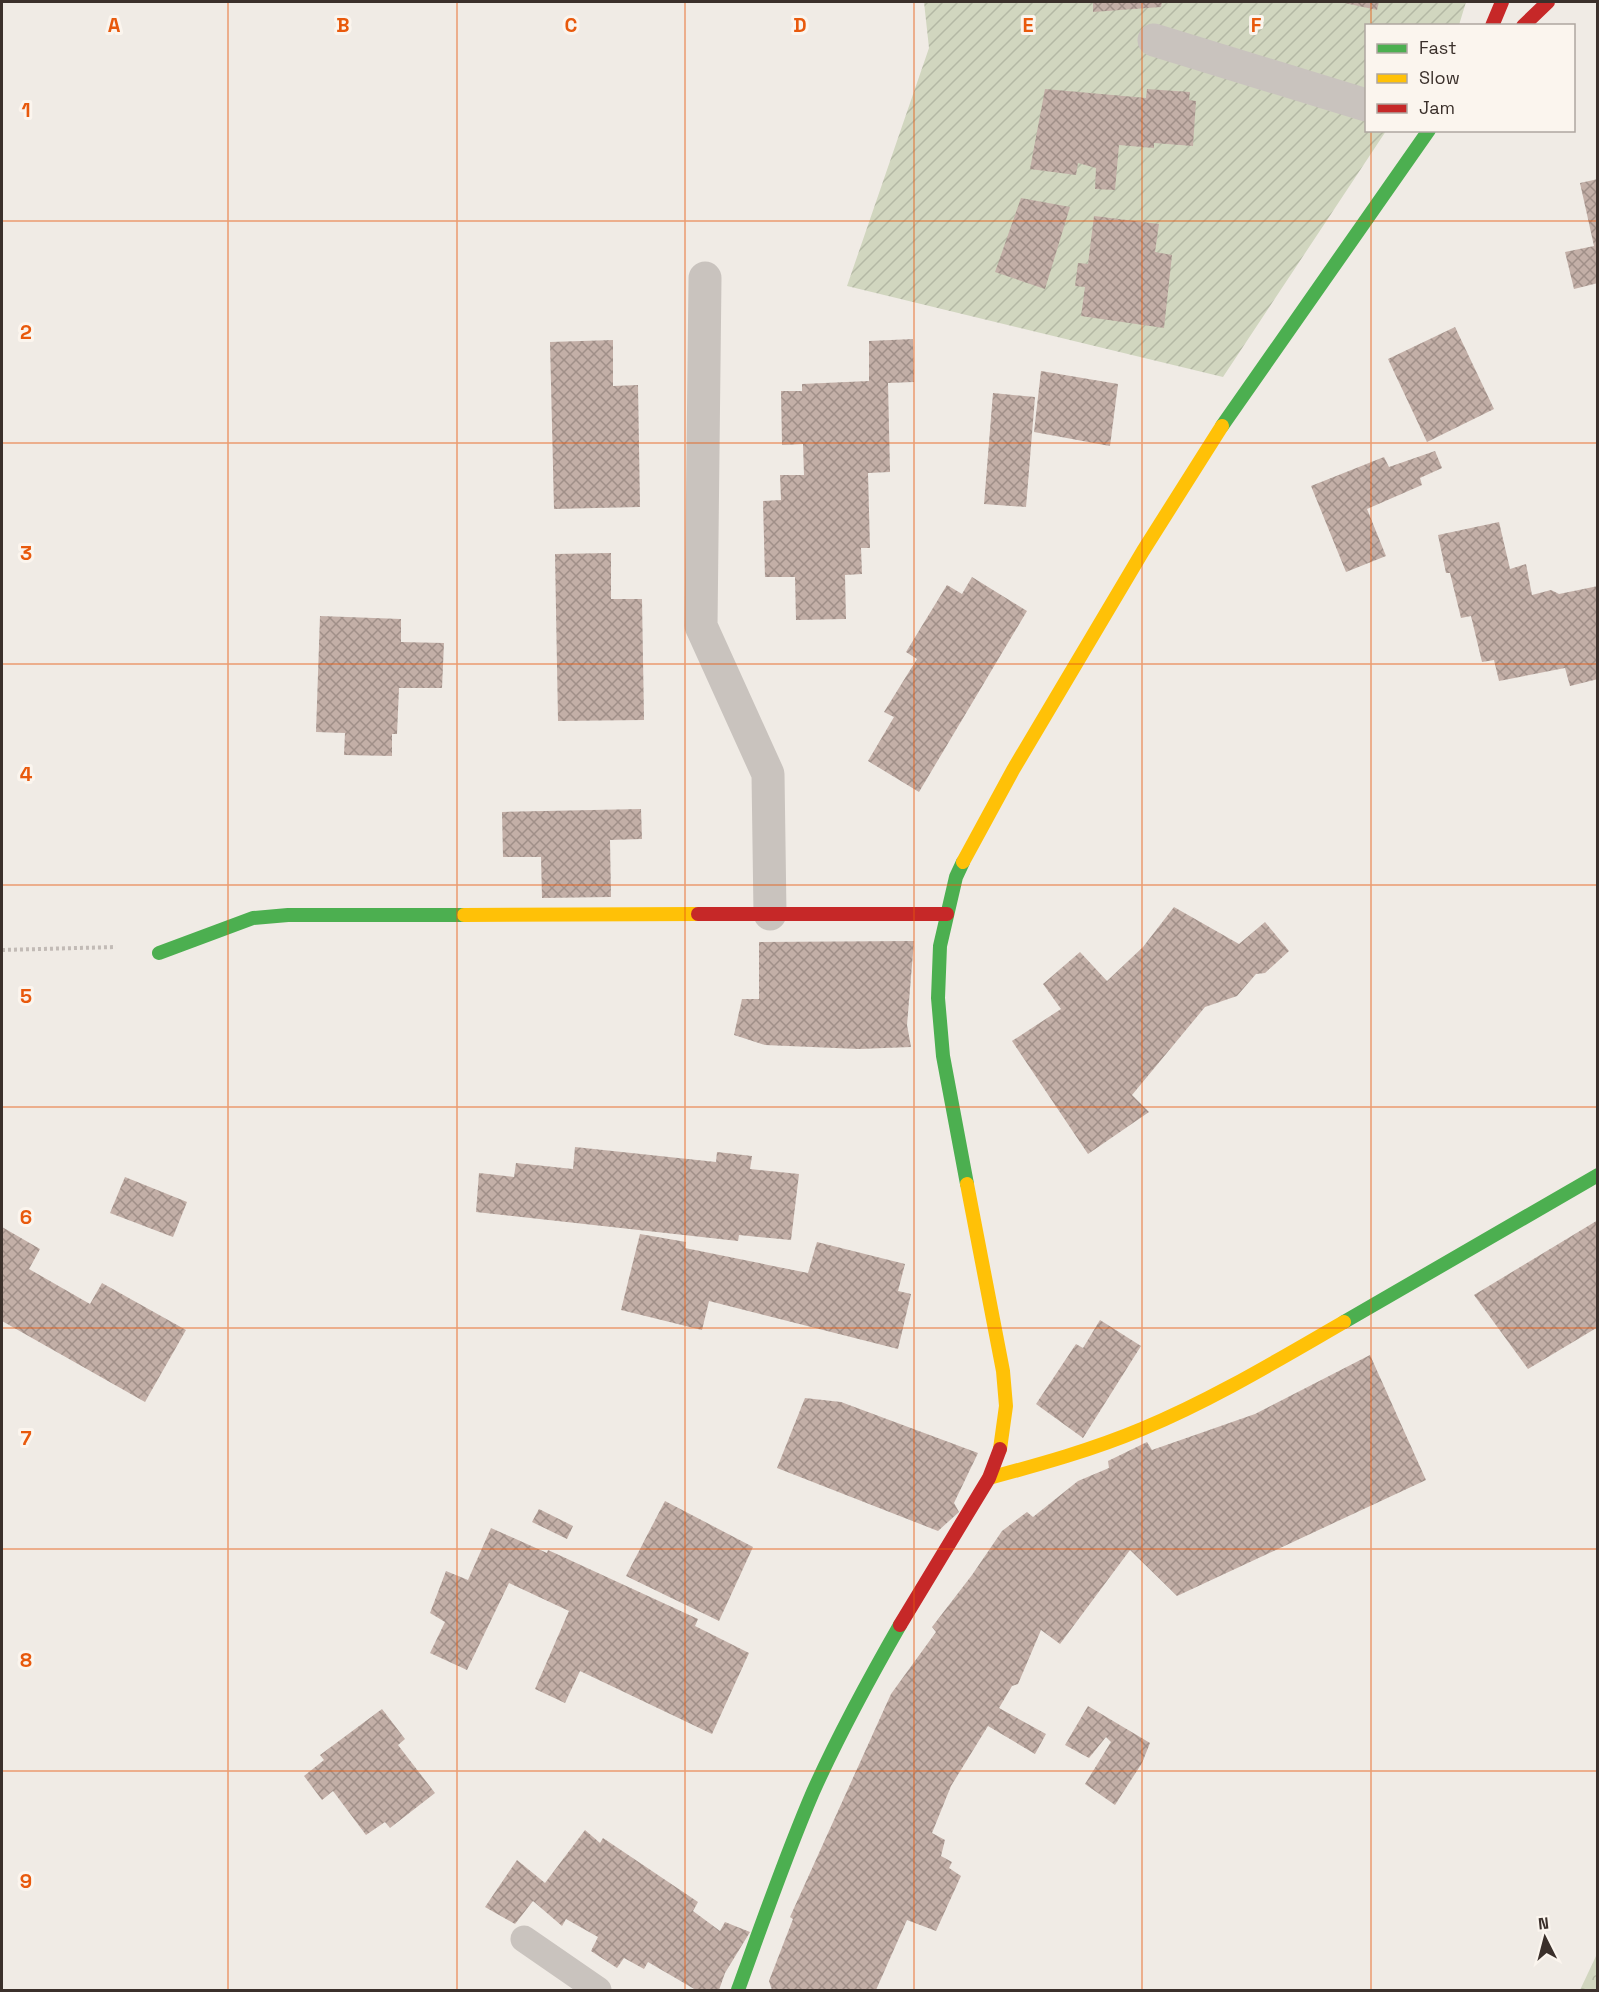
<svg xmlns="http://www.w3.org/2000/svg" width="1599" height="1992" font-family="'Space Grotesk',sans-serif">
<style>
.forest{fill:url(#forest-crowns)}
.garden{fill:url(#garden-furrows)}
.building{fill:url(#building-cross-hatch)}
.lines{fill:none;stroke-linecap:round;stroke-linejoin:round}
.path{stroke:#c2bbb6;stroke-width:4;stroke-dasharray:3 3;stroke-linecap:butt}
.lane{stroke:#c9c3be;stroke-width:27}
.street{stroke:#c9c3be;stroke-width:33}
.fast{stroke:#4caf50;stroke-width:14}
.slow{stroke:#ffc107;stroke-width:14}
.jam{stroke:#c62828;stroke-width:14}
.grid{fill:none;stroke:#e8590c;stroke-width:1.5;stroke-opacity:0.55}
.grid-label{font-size:20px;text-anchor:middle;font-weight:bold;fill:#e8590c;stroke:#fbf5ee;stroke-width:6;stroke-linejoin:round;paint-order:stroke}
</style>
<defs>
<pattern id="forest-crowns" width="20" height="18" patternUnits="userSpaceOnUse" patternTransform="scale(1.5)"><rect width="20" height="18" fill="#d1d6bf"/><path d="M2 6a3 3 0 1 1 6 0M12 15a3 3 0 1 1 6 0" fill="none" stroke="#b4b8a4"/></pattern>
<pattern id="garden-furrows" width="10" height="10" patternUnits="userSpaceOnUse" patternTransform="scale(1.5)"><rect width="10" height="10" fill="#d1d6bf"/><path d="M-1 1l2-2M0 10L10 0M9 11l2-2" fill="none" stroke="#b4b8a4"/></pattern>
<pattern id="building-cross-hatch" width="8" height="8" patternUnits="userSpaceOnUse" patternTransform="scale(1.5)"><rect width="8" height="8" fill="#c3afa7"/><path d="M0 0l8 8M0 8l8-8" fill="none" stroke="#a08f88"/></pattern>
</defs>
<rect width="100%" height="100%" fill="#f0ebe5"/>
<!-- forest -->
<polygon class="forest" points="1597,1954 1597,1990 1580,1990"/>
<!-- garden -->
<polygon class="garden" points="924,2 1466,2 1459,25 1366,26 1366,130 1386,131 1223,377 847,286 929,48"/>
<!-- building -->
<g class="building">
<polygon points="1093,2 1162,2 1161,7 1093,12"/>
<polygon points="1340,2 1379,2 1377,10"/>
<polygon points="1045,89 1146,98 1147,89 1190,92 1189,100 1196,101 1193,146 1154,143 1154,148 1119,145 1115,190 1095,189 1096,168 1078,163 1076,175 1030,169"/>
<polygon points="1598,179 1598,283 1574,289 1565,252 1594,246 1580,183"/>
<polygon points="1021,198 1070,207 1045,289 995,272"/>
<polygon points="1094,216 1159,224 1155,252 1172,255 1164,328 1081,316 1085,287 1075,286 1078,263 1088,264"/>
<polygon points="1455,327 1494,409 1427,442 1388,359"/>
<polygon points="913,339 914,382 888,383 890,472 868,473 870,548 861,548 862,574 845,575 846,619 796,620 795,577 765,577 763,501 781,500 780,475 804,475 803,444 782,445 781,391 802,391 802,384 869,381 869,341"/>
<polygon points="613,340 613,386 638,385 640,507 554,509 550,342"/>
<polygon points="1041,371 1118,384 1110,446 1034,432"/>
<polygon points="993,393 1035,397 1026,507 984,504"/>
<polygon points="1435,451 1442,468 1420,478 1422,485 1367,509 1386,556 1346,572 1311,486 1384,457 1389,467"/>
<polygon points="1499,522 1510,569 1526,564 1532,595 1551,590 1559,594 1598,586 1598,679 1570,686 1565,668 1499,681 1494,660 1482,662 1471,616 1461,618 1450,573 1446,573 1438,535"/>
<polygon points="611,553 611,599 642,599 644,720 558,721 555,554"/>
<polygon points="972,577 1027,611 919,792 868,761 894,717 884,712 917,659 906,652 947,585 962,594"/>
<polygon points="320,616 401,619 401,642 444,643 442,688 399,688 397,734 392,734 392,756 344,755 345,733 316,732"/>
<polygon points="641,809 642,839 610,840 611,897 542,898 541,857 503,857 502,812"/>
<polygon points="1174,907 1239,944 1265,922 1289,951 1265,973 1256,974 1237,996 1205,1007 1132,1095 1149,1112 1088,1154 1012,1041 1061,1009 1043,984 1080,952 1107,981 1143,947"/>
<polygon points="914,941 907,1025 911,1047 859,1049 765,1045 734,1035 742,999 759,999 759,942"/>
<polygon points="575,1147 716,1162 717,1152 752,1156 750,1169 799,1174 791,1240 739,1235 738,1241 476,1212 479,1173 514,1177 516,1163 573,1169"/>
<polygon points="125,1177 187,1202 173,1237 110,1213"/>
<polygon points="1598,1220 1598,1327 1528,1369 1474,1295"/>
<polygon points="2,1227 40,1249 29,1269 90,1304 102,1283 186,1330 145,1402 2,1321"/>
<polygon points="640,1234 686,1242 685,1248 808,1273 817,1242 905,1264 898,1291 911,1294 898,1349 709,1301 702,1330 621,1310"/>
<polygon points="1100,1320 1141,1346 1083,1438 1036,1404 1076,1344 1083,1348"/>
<polygon points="1370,1355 1426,1480 1177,1596 1130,1550 1060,1644 1041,1630 1018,1684 1012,1686 999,1708 1046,1734 1035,1754 988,1726 951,1786 932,1833 945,1840 941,1856 952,1862 949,1868 961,1876 936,1931 907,1920 876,1990 772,1990 769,1981 793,1919 790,1917 891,1694 936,1632 932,1627 972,1575 1002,1531 1027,1512 1033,1517 1078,1481 1109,1468 1108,1461 1147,1442 1152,1450 1255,1414"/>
<polygon points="805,1398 841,1402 978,1453 954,1503 959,1512 938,1531 777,1468"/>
<polygon points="665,1501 753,1547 719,1621 626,1576"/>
<polygon points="539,1509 573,1526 567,1539 532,1522"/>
<polygon points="491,1528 547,1553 548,1550 698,1619 695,1626 749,1653 712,1734 580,1671 565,1703 535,1689 569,1611 509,1583 467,1670 430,1653 445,1622 430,1613 446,1571 468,1580"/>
<polygon points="1088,1706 1150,1743 1142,1763 1115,1805 1085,1784 1111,1742 1106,1737 1089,1758 1065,1745"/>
<polygon points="382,1709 405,1739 398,1745 435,1793 390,1828 385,1822 366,1835 333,1791 322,1800 304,1776 324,1760 320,1755"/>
<polygon points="585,1830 600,1843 603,1838 698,1902 693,1911 720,1931 725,1922 750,1932 725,1973 719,1990 696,1990 648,1962 644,1969 624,1958 617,1968 591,1951 598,1937 566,1919 562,1926 533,1901 515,1924 485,1907 517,1860 545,1883"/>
</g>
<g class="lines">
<!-- path -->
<polyline class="path" points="2,950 116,947"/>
<!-- lane -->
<polyline class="lane" points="524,1939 598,1990"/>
<!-- street -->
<g class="street">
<polyline points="1154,40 1366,105"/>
<polyline points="705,278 701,626 768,774 770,914"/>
</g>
<!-- fast -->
<g class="fast">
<polyline points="1222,426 1429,130"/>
<polyline points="963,862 956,877 940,946 938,998 943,1056 967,1184"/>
<polyline points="159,953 253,918 288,915 464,915"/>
<polyline points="1344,1322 1598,1175"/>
<path d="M738,1990C762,1924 785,1857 813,1792C839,1734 869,1679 900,1625"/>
</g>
<!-- slow -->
<g class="slow">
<polyline points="963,862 1013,770 1143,551 1222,426"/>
<polyline points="464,915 698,914"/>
<polyline points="967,1184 1003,1371 1006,1406 1000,1449"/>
<path d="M989,1478C1041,1464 1092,1450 1142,1429C1212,1400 1278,1360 1344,1322"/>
</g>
<!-- jam -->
<g class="jam">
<polyline points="1492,26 1502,2"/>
<polyline points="1523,26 1548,2"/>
<polyline points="698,914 947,914"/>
<polyline points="900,1625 989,1478 1000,1449"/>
</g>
</g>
<!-- grid -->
<path class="grid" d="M228,2V1990M457,2V1990M685,2V1990M914,2V1990M1142,2V1990M1371,2V26M1371,130V1990M2,221H1598M2,443H1598M2,664H1598M2,885H1598M2,1107H1598M2,1328H1598M2,1549H1598M2,1771H1598"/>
<g class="grid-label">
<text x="114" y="32">A</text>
<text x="343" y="32">B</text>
<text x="571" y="32">C</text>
<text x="800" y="32">D</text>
<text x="1028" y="32">E</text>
<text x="1256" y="32">F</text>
<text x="26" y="117">1</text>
<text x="26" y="339">2</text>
<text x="26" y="560">3</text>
<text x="26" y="781">4</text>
<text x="26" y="1003">5</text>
<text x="26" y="1224">6</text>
<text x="26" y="1445">7</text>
<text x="26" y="1667">8</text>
<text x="26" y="1888">9</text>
</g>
<!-- border -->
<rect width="1599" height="1992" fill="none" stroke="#3b302b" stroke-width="6"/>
<!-- legend -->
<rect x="1365" y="24" width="210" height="108" fill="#fbf5ee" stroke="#aea6a0" stroke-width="1.5"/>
<rect x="1377" y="44" width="30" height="9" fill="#4caf50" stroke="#aea6a0" stroke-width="1.5"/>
<text x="1419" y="54" font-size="18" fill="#3b302b">Fast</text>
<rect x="1377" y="74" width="30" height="9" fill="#ffc107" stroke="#aea6a0" stroke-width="1.5"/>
<text x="1419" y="84" font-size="18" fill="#3b302b">Slow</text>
<rect x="1377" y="104" width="30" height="9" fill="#c62828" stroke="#aea6a0" stroke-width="1.5"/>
<text x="1419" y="114" font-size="18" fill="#3b302b">Jam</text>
<!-- north arrow -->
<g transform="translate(1545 1938) rotate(354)" stroke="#fbf5ee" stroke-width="4.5" paint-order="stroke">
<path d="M0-4.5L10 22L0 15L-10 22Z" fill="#3b302b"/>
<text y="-9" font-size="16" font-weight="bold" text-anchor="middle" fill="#3b302b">N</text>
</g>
</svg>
